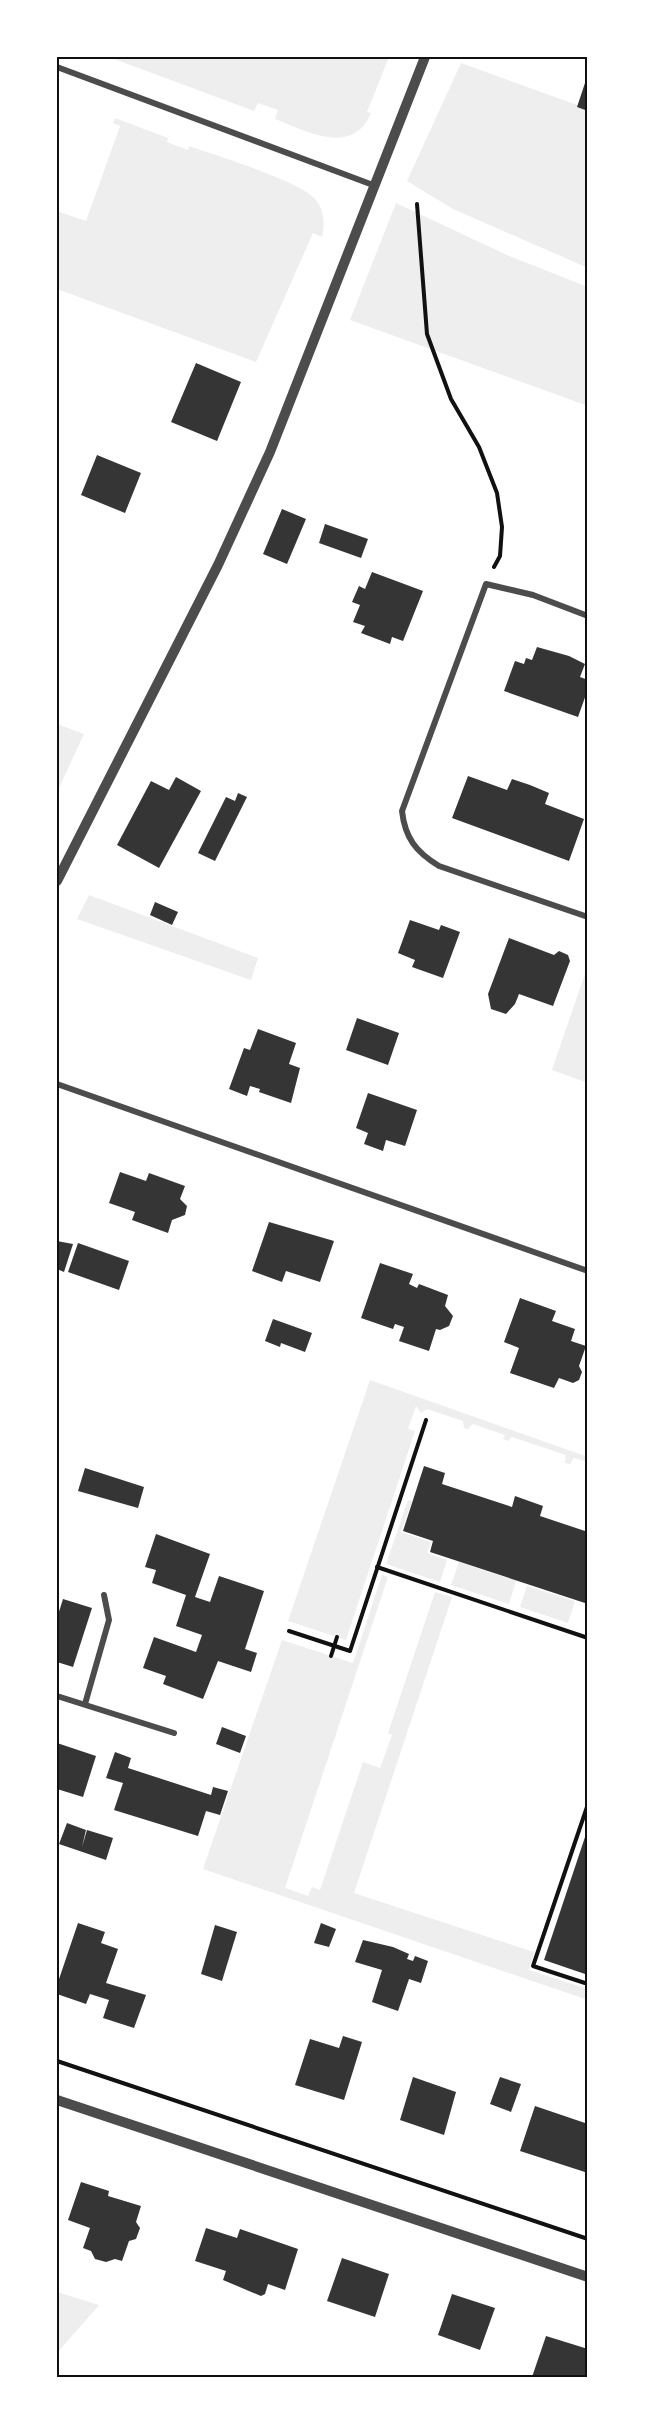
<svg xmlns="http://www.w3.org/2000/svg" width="645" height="2434" font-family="Ubuntu,sans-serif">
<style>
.green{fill:#eee}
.building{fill:#353535}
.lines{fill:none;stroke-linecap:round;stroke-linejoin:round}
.path{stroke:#111;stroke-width:4}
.minor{stroke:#4c4c4c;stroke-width:6}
.tertiary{stroke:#4c4c4c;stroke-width:10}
.neatline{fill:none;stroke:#111;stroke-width:2}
</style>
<rect width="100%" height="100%" fill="#fff"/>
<!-- green -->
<g class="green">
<path d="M109,57H389L367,112L371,113C353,157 306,131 275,119L278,110L258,103L254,111Z"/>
<polygon points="461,63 588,109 588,268 453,209 407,181"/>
<path d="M115,118L168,138L167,142L188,150L189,146C215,155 299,181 314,198C324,208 325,223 322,237L313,233L256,362L57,289V211L86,221L120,126L113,123Z"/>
<polygon points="396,203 507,255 588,287 588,406 350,320"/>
<polygon points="57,724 84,734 57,792"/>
<polygon points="89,895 258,958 251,980 77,919"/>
<polygon points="588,965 588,1083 552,1070"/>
<polygon points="370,1380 588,1457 588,1462 574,1458 570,1464 565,1463 566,1455 512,1437 508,1441 503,1439 505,1435 473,1424 468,1429 464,1428 463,1421 427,1409 421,1413 416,1406 408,1429 415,1431 346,1640 288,1621"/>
<polygon points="408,1500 412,1501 401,1532 431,1542 427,1553 447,1560 440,1582 386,1564"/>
<polygon points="459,1562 516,1581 509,1604 451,1585"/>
<polygon points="382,1575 388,1577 285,1888 308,1896 312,1887 320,1890 363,1762 380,1768 392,1735 388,1733 435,1592 452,1597 354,1893 534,1952 529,1970 588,1989 588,2000 203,1869 282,1640 353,1663"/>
<polygon points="527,1586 575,1601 568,1623 520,1607"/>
<polygon points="57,2292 99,2305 57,2353"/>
</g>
<!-- building -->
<g class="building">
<polygon points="585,83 588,84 588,111 577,107"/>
<polygon points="196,363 241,382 217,441 171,422"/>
<polygon points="97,455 141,473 125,513 81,495"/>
<polygon points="282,509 306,519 287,564 263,554"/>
<polygon points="325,524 368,539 361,558 319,543"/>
<polygon points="372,572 423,591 403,641 392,637 390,644 361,633 365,626 353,622 360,605 352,602 359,586 365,589"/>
<polygon points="537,647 569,656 585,664 580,677 588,680 588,689 578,717 504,691 515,661 524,664 526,658 532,660"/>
<polygon points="468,776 507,790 512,779 530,785 549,793 545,804 584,819 569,861 452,818"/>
<polygon points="176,777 201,791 159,868 117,845 151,781 169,790"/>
<polygon points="238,793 247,797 215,861 198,853 226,797 235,801"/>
<polygon points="155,902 178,912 172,925 150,915"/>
<polygon points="410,920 439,930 441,925 460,932 443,978 412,967 415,960 398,953"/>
<polygon points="509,938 554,955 559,951 568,955 570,961 553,1006 519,994 515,1004 506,1014 491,1009 488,994"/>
<polygon points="357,1018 399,1033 388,1065 346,1050"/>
<polygon points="258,1029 296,1043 289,1064 300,1068 291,1103 259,1092 260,1089 250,1086 247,1096 229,1089 244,1048 250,1050"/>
<polygon points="368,1093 417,1110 405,1146 386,1140 383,1151 364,1144 368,1133 356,1128"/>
<polygon points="120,1172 146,1181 149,1173 185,1186 180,1199 187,1206 185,1215 172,1220 168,1233 132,1220 135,1212 109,1203"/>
<polygon points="269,1222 334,1241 320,1282 286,1271 282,1282 252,1271"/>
<polygon points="57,1241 73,1244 64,1272 57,1269"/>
<polygon points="78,1243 129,1261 119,1290 68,1272"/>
<polygon points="380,1263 413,1274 409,1284 417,1288 419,1284 448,1295 445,1306 453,1316 449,1326 440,1330 436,1329 429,1351 399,1341 404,1327 395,1324 393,1329 361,1318"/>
<polygon points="520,1298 556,1311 552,1321 575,1329 571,1341 586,1346 579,1366 582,1372 579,1380 573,1383 559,1378 554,1388 510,1373 519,1348 504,1342"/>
<polygon points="273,1319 312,1333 305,1352 281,1343 280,1347 265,1341"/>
<polygon points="424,1466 445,1473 442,1484 512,1507 515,1496 543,1506 540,1516 588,1532 588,1604 430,1552 433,1541 403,1531"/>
<polygon points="85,1468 144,1487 138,1508 78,1491"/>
<polygon points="156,1534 210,1554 195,1597 210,1602 219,1576 264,1591 245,1649 257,1653 251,1672 218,1661 203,1699 163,1684 166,1676 143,1668 154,1637 196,1652 202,1635 176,1626 186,1595 152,1583 156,1570 145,1567"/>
<polygon points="63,1599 92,1608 73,1667 57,1662 57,1618"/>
<polygon points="222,1727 246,1736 240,1753 216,1744"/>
<polygon points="57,1743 96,1756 83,1797 57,1789"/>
<polygon points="115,1752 131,1758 128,1768 211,1795 213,1787 228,1791 220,1815 206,1811 198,1836 114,1810 123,1783 106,1778"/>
<polygon points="67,1823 86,1830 82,1847 87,1830 113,1838 106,1860 59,1844"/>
<polygon points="588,1828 588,1975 544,1960"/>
<polygon points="78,1923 105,1932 101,1943 118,1949 106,1983 146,1995 134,2028 103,2018 109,2000 90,1994 86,2004 57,1994 57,1985"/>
<polygon points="321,1923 336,1929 329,1947 314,1943"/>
<polygon points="215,1925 237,1932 222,1981 201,1974"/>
<polygon points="363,1940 393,1947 409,1954 407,1959 413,1961 415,1956 428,1961 421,1983 409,1979 398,2011 372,2002 382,1970 355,1962"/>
<polygon points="343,2036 362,2042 344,2100 295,2085 310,2039 339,2048"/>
<polygon points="413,2077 456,2092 444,2135 400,2120"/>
<polygon points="500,2077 521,2084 511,2112 490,2104"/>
<polygon points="535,2106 588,2124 588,2173 520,2151"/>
<polygon points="81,2182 109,2191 108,2196 141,2206 136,2222 140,2228 136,2239 129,2241 122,2261 115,2259 106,2262 95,2259 91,2251 83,2248 90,2228 68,2220"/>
<polygon points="206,2228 237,2238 240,2229 298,2249 285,2290 268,2284 265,2294 261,2296 223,2280 226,2271 195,2261"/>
<polygon points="342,2258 389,2274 375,2317 327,2301"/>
<polygon points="452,2294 495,2308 480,2350 438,2335"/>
<polygon points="546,2336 588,2349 587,2377 532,2377"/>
</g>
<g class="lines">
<!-- path -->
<g class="path">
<polyline points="417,204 427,334 451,399 479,447 497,493 502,527 500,556 494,567"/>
<polyline points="377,1567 588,1638"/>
<polyline points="289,1631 350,1651 426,1420"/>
<polyline points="331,1656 337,1637"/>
<polyline points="588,1804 533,1966 588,1984"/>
<polyline points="57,2061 588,2239"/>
</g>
<!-- minor -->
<g class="minor">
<polyline points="57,67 373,185"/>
<path d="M588,616L533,595L486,584L402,811C405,838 416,852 439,866L588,917"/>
<polyline points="57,1084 588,1271"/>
<polyline points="57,1696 174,1733"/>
<polyline points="85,1704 109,1620 104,1595"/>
</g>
<!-- tertiary -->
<g class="tertiary">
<polyline points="57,881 218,565 270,452 425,57"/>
<polyline points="57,2100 588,2277"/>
</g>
</g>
<!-- border -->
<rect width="645" height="2434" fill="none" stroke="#ffffff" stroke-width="117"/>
<rect x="58" y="58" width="528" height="2318" class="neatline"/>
</svg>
